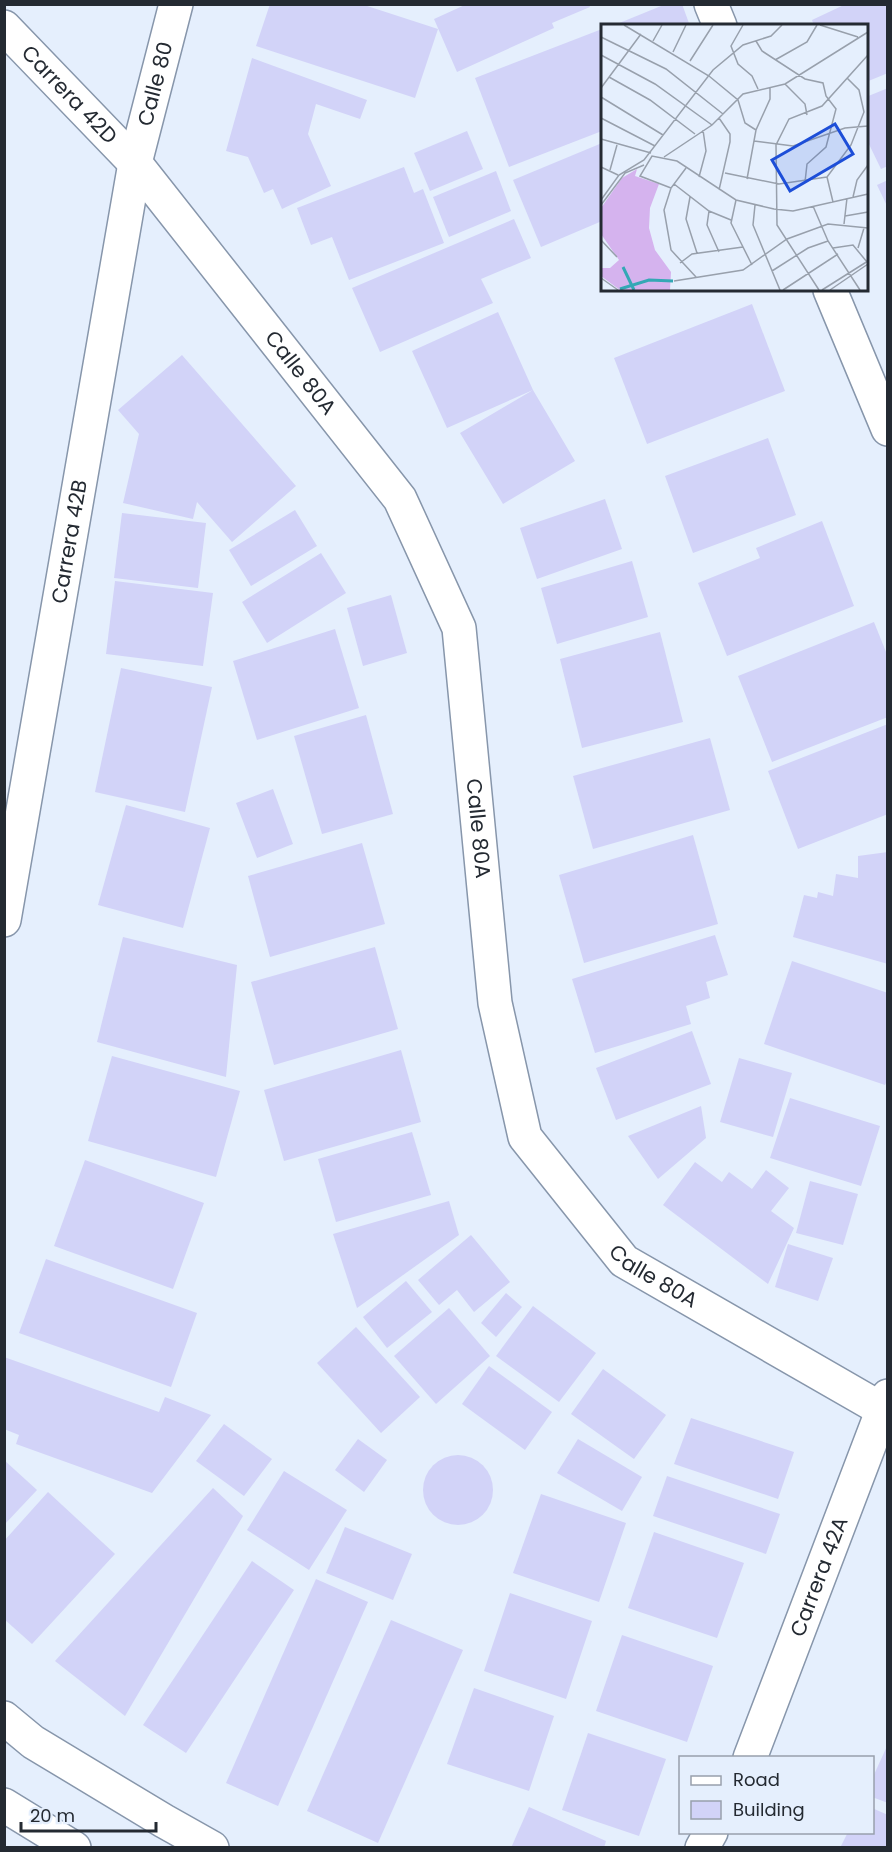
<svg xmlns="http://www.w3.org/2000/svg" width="892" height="1852" font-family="Poppins,sans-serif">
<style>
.building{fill:#d2d3f8}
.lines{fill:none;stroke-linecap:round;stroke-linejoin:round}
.minor-casing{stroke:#8796ab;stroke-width:36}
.major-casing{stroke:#8796ab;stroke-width:36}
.minor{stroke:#fff;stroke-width:33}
.major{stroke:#fff;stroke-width:33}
.labels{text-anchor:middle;stroke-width:4.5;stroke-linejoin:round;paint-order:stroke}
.street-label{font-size:21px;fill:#242a32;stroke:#e5effd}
.inset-river{fill:none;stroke:#34a8b5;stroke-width:3}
.inset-road{fill:none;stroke:#98a0ac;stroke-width:1.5}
.view{fill:#1d4ed8;fill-opacity:0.15;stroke:#1d4ed8;stroke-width:3}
.inset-edge{fill:none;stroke:#242a32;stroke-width:3}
</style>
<rect width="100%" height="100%" fill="#e5effd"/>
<!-- building -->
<g class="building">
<polygon points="270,4 361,4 438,29 415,98 256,46"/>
<polygon points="467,4 589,4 590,7 552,23 554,28 457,72 434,19"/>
<polygon points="666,4 682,4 690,26 612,26"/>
<polygon points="846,4 888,4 888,73 866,82 866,26 814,26 812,20"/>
<polygon points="602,29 602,131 509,167 475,78"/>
<polygon points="252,58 367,100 360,119 316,104 308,134 331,186 282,209 273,189 264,193 248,157 226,151"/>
<polygon points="888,88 888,166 881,169 866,138 866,97"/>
<polygon points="467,131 483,169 430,191 414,153"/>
<polygon points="602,143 602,221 541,247 513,180"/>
<polygon points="404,167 414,193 423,189 444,243 349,280 332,237 311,245 297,208"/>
<polygon points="496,171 511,211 449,237 433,197"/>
<polygon points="888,180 888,208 877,185"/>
<polygon points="514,219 531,258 481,279 493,303 380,352 352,288"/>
<polygon points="752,304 785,391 647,444 614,358"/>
<polygon points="498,312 533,390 575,461 503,504 460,433 533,390 447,428 412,351"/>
<polygon points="182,355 296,486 232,542 197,502 193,519 123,503 139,434 118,410"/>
<polygon points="768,438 796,515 693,553 665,476"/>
<polygon points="605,499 622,549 537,579 520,528"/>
<polygon points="295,510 317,546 251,586 229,550"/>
<polygon points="122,513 206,523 198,588 114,578"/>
<polygon points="822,521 854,606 727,656 698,583 760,558 756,548"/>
<polygon points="321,553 346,593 267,643 242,602"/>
<polygon points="632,561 648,617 557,644 541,588"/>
<polygon points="115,581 213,593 203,666 106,654"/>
<polygon points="391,595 407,653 363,666 347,608"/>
<polygon points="874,622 888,657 888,717 772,762 738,676"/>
<polygon points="335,629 359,708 257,740 233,661"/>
<polygon points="660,632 683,722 582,748 560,659"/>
<polygon points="121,668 212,687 185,812 95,792"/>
<polygon points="366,715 393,814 322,834 294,736"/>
<polygon points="888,724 888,814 798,849 768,771"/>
<polygon points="710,738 730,810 593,849 573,776"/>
<polygon points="273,789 293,844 257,858 236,803"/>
<polygon points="126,805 210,828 183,928 98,905"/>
<polygon points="693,835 718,924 584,963 559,875"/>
<polygon points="362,843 385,924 270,957 248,876"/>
<polygon points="888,852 888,964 793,937 804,895 817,898 818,892 833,896 836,874 858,878 858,856"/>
<polygon points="715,935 728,975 706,982 710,998 686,1006 691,1024 595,1053 572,979"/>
<polygon points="123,937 237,965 226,1077 97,1042"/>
<polygon points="375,947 398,1029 274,1065 251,982"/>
<polygon points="792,961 888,993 888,1079 885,1085 764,1044"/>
<polygon points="692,1031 711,1084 616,1120 596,1068"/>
<polygon points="401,1050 421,1122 284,1161 264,1090"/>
<polygon points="112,1056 240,1091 216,1177 88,1141"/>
<polygon points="739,1058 792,1073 773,1137 720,1122"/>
<polygon points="790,1098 880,1126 861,1186 770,1158"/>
<polygon points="701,1106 706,1138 658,1179 628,1136"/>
<polygon points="412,1132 431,1195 336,1222 318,1159"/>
<polygon points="85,1160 204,1203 173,1289 54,1246"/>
<polygon points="695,1162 722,1182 729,1172 752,1189 766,1170 789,1188 771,1211 794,1228 768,1284 663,1205"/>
<polygon points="810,1181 858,1194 843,1245 796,1233"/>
<polygon points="449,1201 459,1235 357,1308 333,1234"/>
<polygon points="471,1235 510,1282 474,1312 457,1290 439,1305 418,1280"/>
<polygon points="788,1244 833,1258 818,1301 775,1287"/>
<polygon points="46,1259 197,1313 171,1387 19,1333"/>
<polygon points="406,1281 432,1312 387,1348 363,1317"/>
<polygon points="506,1293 522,1307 496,1337 481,1323"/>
<polygon points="533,1306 596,1353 559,1402 496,1356"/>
<polygon points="449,1308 490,1356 436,1404 394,1356"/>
<polygon points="356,1327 420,1397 381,1433 317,1363"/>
<polygon points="4,1357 159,1412 165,1397 211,1415 152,1493 16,1444 19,1435 4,1429"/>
<polygon points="489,1366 552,1412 525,1450 462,1404"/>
<polygon points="603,1369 666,1415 634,1459 571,1414"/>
<polygon points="691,1418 794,1452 778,1499 674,1464"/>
<polygon points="224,1424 272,1459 244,1496 196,1461"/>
<polygon points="358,1439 387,1460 364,1492 335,1470"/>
<polygon points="578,1439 642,1477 622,1511 557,1473"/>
<circle cx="458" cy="1490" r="35"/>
<polygon points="4,1460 37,1490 4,1525"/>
<polygon points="284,1471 347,1510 309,1570 247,1530"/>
<polygon points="667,1476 780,1514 766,1554 653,1516"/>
<polygon points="213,1488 243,1516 125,1716 55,1661"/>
<polygon points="48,1492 115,1554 32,1644 4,1619 4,1541"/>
<polygon points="541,1494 626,1523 599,1602 513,1573"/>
<polygon points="345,1527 412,1554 393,1600 326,1573"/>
<polygon points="654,1532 744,1563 717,1638 628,1608"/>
<polygon points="252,1561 294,1590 186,1753 143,1725"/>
<polygon points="316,1579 368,1602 278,1806 226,1783"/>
<polygon points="510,1593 592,1621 566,1699 484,1671"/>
<polygon points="391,1620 463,1650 378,1843 307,1811"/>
<polygon points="622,1635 713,1666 687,1742 596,1711"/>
<polygon points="474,1688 554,1716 529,1791 447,1764"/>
<polygon points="588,1733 666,1759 639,1836 562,1810"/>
<polygon points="888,1744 888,1803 872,1797 872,1779"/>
<polygon points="529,1807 606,1841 604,1848 511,1848"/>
<polygon points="872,1808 888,1815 888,1848 840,1848 848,1832 872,1832"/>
</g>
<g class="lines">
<defs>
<g id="minor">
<polyline points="711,4 720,26"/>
<path id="s1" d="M4,27L135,163L400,499L459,628L495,1003L525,1137L624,1261L883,1410"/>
<polyline points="830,290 888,429"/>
<path id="s2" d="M4,920L135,163L176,4"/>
<path id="s3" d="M750,1758L888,1396"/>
<polyline points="702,1848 711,1832"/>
</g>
<g id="major">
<polyline points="4,1718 33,1742 164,1821 212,1848"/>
<polyline points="4,1805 74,1848"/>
</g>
</defs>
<!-- minor casing -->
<use href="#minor" class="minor-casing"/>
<!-- major casing -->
<use href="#major" class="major-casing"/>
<!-- minor -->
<use href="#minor" class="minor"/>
<!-- major -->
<use href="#major" class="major"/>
</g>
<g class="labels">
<!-- street labels -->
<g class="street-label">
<text dy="7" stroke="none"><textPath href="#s2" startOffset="850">Calle 80</textPath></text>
<text dy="7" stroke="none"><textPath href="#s1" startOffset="94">Carrera 42D</textPath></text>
<text dy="7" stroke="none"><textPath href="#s1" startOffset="456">Calle 80A</textPath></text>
<text dy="7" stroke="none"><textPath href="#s2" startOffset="384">Carrera 42B</textPath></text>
<text dy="7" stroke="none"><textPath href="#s1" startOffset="960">Calle 80A</textPath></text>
<text dy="7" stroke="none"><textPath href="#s1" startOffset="1464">Calle 80A</textPath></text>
<text dy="7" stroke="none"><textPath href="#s3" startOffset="194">Carrera 42A</textPath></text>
</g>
</g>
<!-- overview -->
<g transform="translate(601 24)">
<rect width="267" height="267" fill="#e5effd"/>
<path d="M36,145L34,152L58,160L49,184L48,204L54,226L70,248L69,266H19L0,252V244H9L18,236L0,210V184L21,154Z" fill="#d5b3ee"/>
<path class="inset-river" d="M22,243L33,266M19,265L48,256L72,257"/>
<path class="inset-road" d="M23,1L108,52L137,76L144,99L155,106M142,1L130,22L137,40L151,52L157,65M219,1L257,13M0,13L65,45L122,90M52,17L61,1M155,17L161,27L204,55L222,59L225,72L235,85L225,123L206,140L204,158M72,28L85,1M0,31L54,60L111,101M174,36L206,18L216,1M89,37L112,1M8,53L49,76L94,110M184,60L204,80L206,91M0,64L40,10M0,73L62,111M0,94L54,122M0,115L50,129M153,117L192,122L244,104L267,102M63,133L111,101L142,70L184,60L267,8M0,143L17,151M85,144L70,164L63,186L70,226L95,253M9,146L16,121M124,149L178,160L226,153M98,153L105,127L102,106M226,153L250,121L263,88L258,66L246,54M226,153L232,178M146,155L155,106L169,75V64M73,160L108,187L130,196M70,164L39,152L51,132L76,137L135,176L173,185L192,187L267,170M118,166L129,118V110L118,94M89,173L85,195L96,229M252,173L256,156L267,141M0,176L18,151L43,136L112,46L142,21L170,12L181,1M135,176L130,199L151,241M0,181L24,149L43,141M154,181L152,201L179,266M212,182L227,217L259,266M108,187L106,201L118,228M244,192L267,188M243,200L246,174M0,216L16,233M232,224L252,221L266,238M257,224L263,204M79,239L91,230L142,223M171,247L207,224L227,217M0,254L17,266M73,257L142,246L186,215L227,200L267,204M182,266L237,230M218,266L176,201L175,121L188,95L221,82L267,31M221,266L267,237M229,266L267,240"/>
<path class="view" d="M234,100L252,130L189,167L171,136Z"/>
<rect width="267" height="267" class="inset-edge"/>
</g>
<!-- border -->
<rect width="892" height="1852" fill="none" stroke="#242a32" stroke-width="12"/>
<!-- legend -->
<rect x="679" y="1756" width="195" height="78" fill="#e5effd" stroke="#98a0ac" stroke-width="1.5"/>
<rect x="691" y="1776" width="30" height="9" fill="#ffffff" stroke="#98a0ac" stroke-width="1.5"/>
<text x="733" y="1786" font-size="18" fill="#242a32">Road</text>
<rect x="691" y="1801" width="30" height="18" fill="#d2d3f8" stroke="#98a0ac" stroke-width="1.5"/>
<text x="733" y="1816" font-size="18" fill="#242a32">Building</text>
<!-- scale -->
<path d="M21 1822v9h135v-9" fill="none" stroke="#242a32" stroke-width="3"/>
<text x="30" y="1822" font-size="18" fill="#242a32" stroke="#e5effd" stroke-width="4.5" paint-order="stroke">20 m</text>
</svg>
